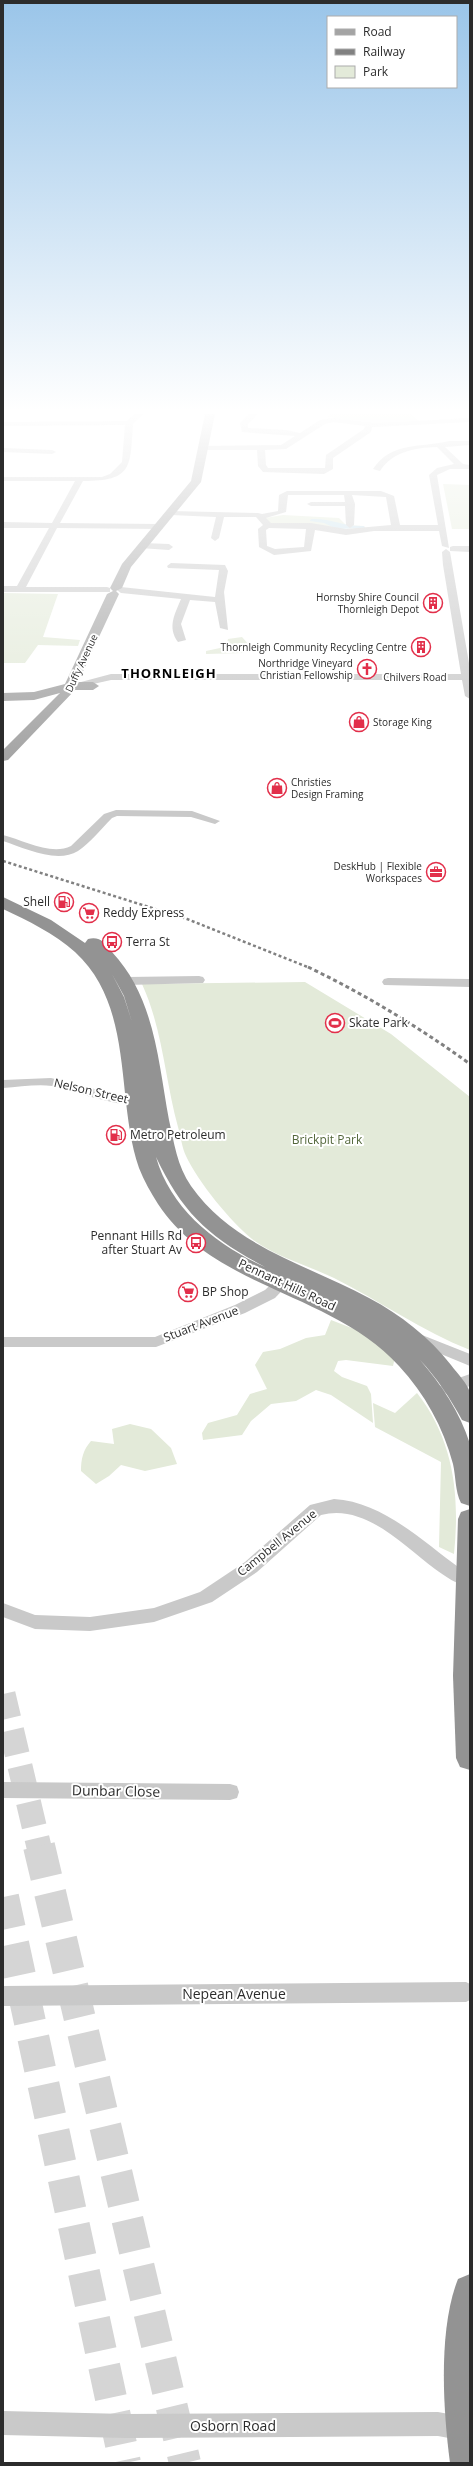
<svg xmlns="http://www.w3.org/2000/svg" width="473" height="2466" font-family="'Open Sans',sans-serif">
<style>
.green{fill:#e3ead9}
.water{fill:#c5dfea}
.lines{fill:none;stroke-linecap:round;stroke-linejoin:round}
.highway-tunnel-far1{stroke:#d5d5d5;stroke-width:25;stroke-dasharray:25 12;stroke-linecap:butt}
.highway-tunnel{stroke:#d5d5d5;stroke-width:32;stroke-dasharray:32 16;stroke-linecap:butt}
.minor{fill:#c9c9c9;fill-rule:evenodd}
.major{fill:#a4a4a4;fill-rule:evenodd}
.highway{fill:#939393;fill-rule:evenodd}
.rail-far1{stroke:#818181;stroke-width:2.5;stroke-dasharray:3 2.5;stroke-linecap:butt}
.rail{stroke:#818181;stroke-width:3;stroke-dasharray:4 3;stroke-linecap:butt}
.labels{text-anchor:middle;stroke-width:4;stroke-linejoin:round;paint-order:stroke}
.far-poi-label{font-size:10px;fill:#2c2c2c;stroke:#fff;text-anchor:end}
.far-street-label{font-size:10px;fill:#2c2c2c;stroke:#fff}
.poi-label{font-size:12px;fill:#2c2c2c;stroke:#fff;text-anchor:start}
.street-label{font-size:12px;fill:#2c2c2c;stroke:#fff}
.park-label{font-size:12px;fill:#53673b;stroke:#fff}
.far-district-label{font-size:13px;font-weight:bold;letter-spacing:1px;fill:#000;stroke:#fff}
.near-street-label{font-size:14px;fill:#2c2c2c;stroke:#fff}
</style>
<rect width="100%" height="100%" fill="#fff"/>
<!-- green -->
<g class="green">
<polygon points="331,414 411,414 419,421 386,424 327,417"/>
<polygon points="443,484 470,485 470,529 452,529"/>
<polygon points="283,515 339,518 346,525 364,526 366,529 270,525 265,518"/>
<polygon points="3,593 58,594 43,637 80,640 78,646 38,645 25,663 3,663"/>
<polygon points="242,637 249,645 249,651 243,653 206,654 206,651 220,648 227,643 228,639"/>
<path d="M305,982L391,1034L470,1097V1350C422,1331 380,1301 334,1278C307,1265 276,1257 252,1239C231,1222 198,1182 186,1156C182,1148 181,1137 178,1127C165,1080 163,1030 142,984Z"/>
<polygon points="331,1320 380,1339 395,1357 393,1366 346,1360 338,1361 334,1371 342,1377 367,1386 371,1394 373,1423 331,1395 316,1390 296,1401 271,1404 251,1421 242,1435 203,1440 202,1433 208,1423 237,1415 250,1394 267,1389 255,1365 263,1352 280,1349 306,1338 325,1335"/>
<path d="M417,1393C454,1440 460,1496 454,1554L439,1547L441,1462L375,1427L373,1403L395,1413Z"/>
<path d="M130,1424L151,1429L171,1448L177,1464L145,1471L121,1465L109,1476L96,1484L81,1471C81,1459 83,1450 91,1441L114,1444L112,1429Z"/>
</g>
<!-- water -->
<path class="water" d="M311,519C331,518 345,527 364,526L365,528L337,529L324,523L310,521Z"/>
<g class="lines">
<!-- highway-tunnel-far1 -->
<polyline class="highway-tunnel-far1" points="3,1694 39,1847"/>
<!-- highway-tunnel -->
<g class="highway-tunnel">
<polyline points="39,1846 185,2463"/>
<polyline points="3,1897 125,2463"/>
</g>
<!-- minor -->
<g class="minor">
<path d="M134,414H143L133,424C130,467 133,481 83,481L60,523L159,524L163,527L162,529L57,528L26,587H107L110,588V592H3V586H17L49,528H3V522L52,523L75,481H3V477H102L110,474L122,462L125,425L3,426V422L127,421Z"/>
<path d="M249,414H258L248,424V428L286,430L300,433L320,420L333,418L377,423L470,418V422L372,427L371,432L333,458V469L324,474L263,472L258,466L257,450H200L199,448L203,446L281,445L295,436L242,432L240,423ZM333,422L365,426L364,429L326,455L325,468H268L266,465L265,450L286,449L325,424Z"/>
<path d="M449,441H470V445L445,447L463,464L470,465V469H450L437,475L449,548L442,546L439,531H374L346,535L315,530L311,551L274,555L259,547L258,529L263,525L256,517H224L219,538L215,541L211,538L216,517L171,515L167,513L171,511L258,513L262,514L278,511L279,495L287,491H381L394,496L400,525H438L429,475L437,468L454,464L437,447C415,448 393,451 380,471L373,469C392,441 421,448 449,441ZM288,495H344L345,502H311L307,504L311,506H345L346,525L350,528L354,525L355,504L352,495L386,497L391,525L346,529L311,523H271L266,518L286,512ZM269,528L306,529L304,547L275,549L267,546L266,530Z"/>
<polygon points="3,448 52,450 56,452 52,454 3,452"/>
<polygon points="143,543 169,544 173,547 169,550 140,548 140,544"/>
<polygon points="453,546 470,546 470,552 450,551 450,547"/>
<polygon points="446,549 450,552 470,669 470,699 465,696 462,680 111,680 71,689 66,686 111,674 461,674 443,565 442,552"/>
<path d="M171,563L225,565L228,571L224,592L228,630L220,628L215,602L190,600L181,624L186,640L178,642C167,627 175,614 181,599L121,593L117,590L121,587L215,597L219,570L168,568L167,566Z"/>
<path d="M116,810L192,811L220,821L215,824L191,817L117,816L112,818C101,829 90,843 78,851C57,864 24,848 3,841V835C23,840 51,856 71,846L104,814Z"/>
<polygon points="199,976 203,977 205,980 203,983 127,985 121,981 127,977"/>
<polygon points="388,978 470,979 470,987 384,985 382,982 384,979"/>
<path d="M51,1078L126,1097L144,1096L150,1100C140,1116 69,1089 52,1086C37,1084 19,1087 3,1088V1080Z"/>
<polygon points="288,1272 295,1277 275,1298 245,1313 156,1347 3,1347 3,1337 155,1337 235,1305 265,1290 283,1273"/>
<polygon points="417,1333 470,1354 470,1366 412,1342 410,1338 412,1334"/>
<polygon points="470,1374 470,1386 447,1394 442,1392 439,1388 442,1384"/>
<path d="M334,1499C383,1502 422,1541 461,1569L470,1573V1587C457,1585 445,1576 435,1569C403,1545 364,1503 321,1515L257,1572L212,1602L154,1622L90,1631L35,1629L3,1617V1603L35,1615L90,1617L154,1608L200,1592L245,1562L310,1505Z"/>
<polygon points="3,1782 230,1784 237,1786 239,1792 237,1798 230,1800 3,1798"/>
<polygon points="466,1982 470,1984 470,2000 466,2002 3,2006 3,1986"/>
<polygon points="3,2411 126,2414 438,2412 470,2418 470,2442 438,2436 126,2438 3,2435"/>
</g>
<!-- major -->
<polygon class="major" points="205,414 215,414 201,482 131,567 122,588 116,591 119,594 78,682 93,682 99,686 93,690 75,690 8,760 3,761 3,750 60,693 34,700 3,701 3,693 34,692 65,684 107,594 113,591 110,588 122,564 191,481"/>
<!-- highway -->
<g class="highway">
<path d="M3,897L51,920L85,943L88,939C100,936 105,943 112,952C155,998 158,1061 169,1120C174,1142 177,1166 191,1186C234,1247 306,1264 369,1298C401,1315 429,1337 451,1365C457,1373 468,1384 470,1393C472,1402 470,1414 470,1423L462,1420C450,1398 437,1378 420,1360C441,1384 460,1412 470,1444V1506L461,1503C455,1491 456,1477 453,1464C443,1427 425,1394 399,1366C332,1292 215,1290 158,1204C151,1193 144,1181 139,1168C115,1098 135,1007 75,952C54,933 28,921 3,909ZM112,974L124,996L132,1022L124,997ZM156,1157C183,1214 209,1237 265,1267C217,1245 171,1210 156,1157Z"/>
<polygon points="470,1509 470,1770 460,1767 456,1758 453,1676 458,1519 461,1512"/>
<path d="M470,2274V2463H450C443,2410 438,2329 458,2279Z"/>
</g>
<!-- rail-far1 -->
<polyline class="rail-far1" points="3,861 187,919 310,968"/>
<!-- rail -->
<path class="rail" d="M308,967C366,995 417,1026 470,1064"/>
</g>
<!-- sky -->
<linearGradient id="sky" x2="0" y2="1"><stop stop-color="#9ac5e9"/><stop offset="0.54" stop-color="#fff"/><stop offset="1" stop-color="#fff" stop-opacity="0"/></linearGradient>
<rect width="473" height="760" fill="url(#sky)"/>
<!-- icons -->
<defs>
<symbol id="building-ring" viewBox="-11 -11 22 22"><circle r="9.5" fill="#fff" stroke="#e22f4a" stroke-width="1.5"/><path d="M-4-6H4V6H1V3H-1V6H-4ZM-2.5-4.3h1.7v1.8h-1.7ZM.8-4.3h1.7v1.8H.8ZM-2.5-1h1.7V.8h-1.7ZM.8-1h1.7V.8H.8Z" fill="#e22f4a"/></symbol>
<symbol id="church-ring" viewBox="-11 -11 22 22"><circle r="9.5" fill="#fff" stroke="#e22f4a" stroke-width="1.5"/><path d="M-1.2-6h2.4v3.5h3.3v2.4h-3.3V6h-2.4V-.1h-3.3v-2.4h3.3Z" fill="#e22f4a"/></symbol>
<symbol id="shop-ring" viewBox="-11 -11 22 22"><circle r="9.5" fill="#fff" stroke="#e22f4a" stroke-width="1.5"/><path d="M-5-2.5h2.3a2.7 3.5 0 0 1 5.4 0H5L5.5 6h-11ZM-1.5-2.5h3a1.5 2.3 0 0 0-3 0Z" fill="#e22f4a"/></symbol>
<symbol id="office-ring" viewBox="-11 -11 22 22"><circle r="9.5" fill="#fff" stroke="#e22f4a" stroke-width="1.5"/><path d="M-6-3h4V-5.5h4V-3h4V5H-6ZM-1-4.5V-3h2v-1.5ZM-6 0V1H6V0Z" fill="#e22f4a"/></symbol>
<symbol id="fuel-ring" viewBox="-11 -11 22 22"><circle r="9.5" fill="#fff" stroke="#e22f4a" stroke-width="1.5"/><path d="M-5.5-6h7V0h2V4h1.3V-2.5L3-4.5l.8-.8L6-3V5H2.5V1h-1V6h-7ZM-4.2-4.7v3.2H.2V-4.7Z" fill="#e22f4a"/></symbol>
<symbol id="supermarket-ring" viewBox="-11 -11 22 22"><circle r="9.5" fill="#fff" stroke="#e22f4a" stroke-width="1.5"/><path d="M-6-5.5h2.5l.6 2H6L4.5 2H-2.5L-4.4-4H-6ZM-1.5 3.2a1.3 1.3 0 1 0 .1 0ZM3 3.2a1.3 1.3 0 1 0 .1 0Z" fill="#e22f4a"/></symbol>
<symbol id="bus-ring" viewBox="-11 -11 22 22"><circle r="9.5" fill="#fff" stroke="#e22f4a" stroke-width="1.5"/><path d="M-5-6H5V4H4V6H2V4H-2V6H-4V4H-5ZM-3.5-4V0h7V-4ZM-3.5 1.2v1.5H-2V1.2ZM2 1.2v1.5H3.5V1.2Z" fill="#e22f4a"/></symbol>
<symbol id="stadium-ring" viewBox="-11 -11 22 22"><circle r="9.5" fill="#fff" stroke="#e22f4a" stroke-width="1.5"/><path d="M0-5a6.5 5 0 1 0 0 10a6.5 5 0 1 0 0-10ZM-3.5-1.8h7v3.6h-7Z" fill="#e22f4a"/></symbol>
</defs>
<g fill-rule="evenodd">
<use href="#building-ring" x="422" y="592" width="22" height="22"/>
<use href="#building-ring" x="410" y="636" width="22" height="22"/>
<use href="#church-ring" x="356" y="658" width="22" height="22"/>
<use href="#shop-ring" x="348" y="711" width="22" height="22"/>
<use href="#shop-ring" x="266" y="777" width="22" height="22"/>
<use href="#office-ring" x="425" y="861" width="22" height="22"/>
<use href="#fuel-ring" x="53" y="891" width="22" height="22"/>
<use href="#supermarket-ring" x="78" y="902" width="22" height="22"/>
<use href="#bus-ring" x="101" y="931" width="22" height="22"/>
<use href="#stadium-ring" x="324" y="1012" width="22" height="22"/>
<use href="#fuel-ring" x="105" y="1124" width="22" height="22"/>
<use href="#bus-ring" x="185" y="1232" width="22" height="22"/>
<use href="#supermarket-ring" x="177" y="1281" width="22" height="22"/>
</g>
<g class="labels">
<!-- far-poi labels -->
<g class="far-poi-label">
<text x="419" y="601">Hornsby Shire Council<tspan x="419" dy="12">Thornleigh Depot</tspan></text>
<text x="407" y="651">Thornleigh Community Recycling Centre</text>
<text x="353" y="667">Northridge Vineyard<tspan x="353" dy="12">Christian Fellowship</tspan></text>
<text x="373" y="726" text-anchor="start">Storage King</text>
<text x="291" y="786" text-anchor="start">Christies<tspan x="291" dy="12">Design Framing</tspan></text>
<text x="422" y="870">DeskHub | Flexible<tspan x="422" dy="12">Workspaces</tspan></text>
</g>
<!-- far-street labels -->
<g class="far-street-label">
<text transform="translate(81 663) rotate(-65)" y="4">Duffy Avenue</text>
<text x="415" y="681">Chilvers Road</text>
</g>
<!-- poi labels -->
<g class="poi-label">
<text x="50" y="906" text-anchor="end">Shell</text>
<text x="103" y="917">Reddy Express</text>
<text x="126" y="946">Terra St</text>
<text x="349" y="1027">Skate Park</text>
<text x="130" y="1139">Metro Petroleum</text>
<text x="182" y="1240" text-anchor="end">Pennant Hills Rd<tspan x="182" dy="14">after Stuart Av</tspan></text>
<text x="202" y="1296">BP Shop</text>
</g>
<!-- street labels -->
<g class="street-label">
<text transform="translate(91 1091) rotate(13)" y="4">Nelson Street</text>
<text transform="translate(287 1285) rotate(25)" y="4">Pennant Hills Road</text>
<text transform="translate(201 1324) rotate(-21)" y="4">Stuart Avenue</text>
<text transform="translate(277 1543) rotate(-39)" y="4">Campbell Avenue</text>
</g>
<!-- park labels -->
<g class="park-label">
<text x="327" y="1144">Brickpit Park</text>
</g>
<!-- far-district labels -->
<g class="far-district-label">
<text x="169" y="678">THORNLEIGH</text>
</g>
<!-- near-street labels -->
<g class="near-street-label">
<text transform="translate(116 1791) rotate(1)" y="5">Dunbar Close</text>
<text x="234" y="1999">Nepean Avenue</text>
<text x="233" y="2431">Osborn Road</text>
</g>
</g>
<!-- border -->
<rect width="473" height="2466" fill="none" stroke="#2c2c2c" stroke-width="8"/>
<!-- legend -->
<rect x="327" y="16" width="130" height="72" fill="#ffffff" stroke="#ababab"/>
<rect x="335" y="29" width="20" height="6" fill="#a4a4a4" stroke="#ababab"/>
<text x="363" y="36" font-size="12" fill="#2c2c2c">Road</text>
<rect x="335" y="49" width="20" height="6" fill="#818181" stroke="#ababab"/>
<text x="363" y="56" font-size="12" fill="#2c2c2c">Railway</text>
<rect x="335" y="66" width="20" height="12" fill="#e3ead9" stroke="#ababab"/>
<text x="363" y="76" font-size="12" fill="#2c2c2c">Park</text>
</svg>
